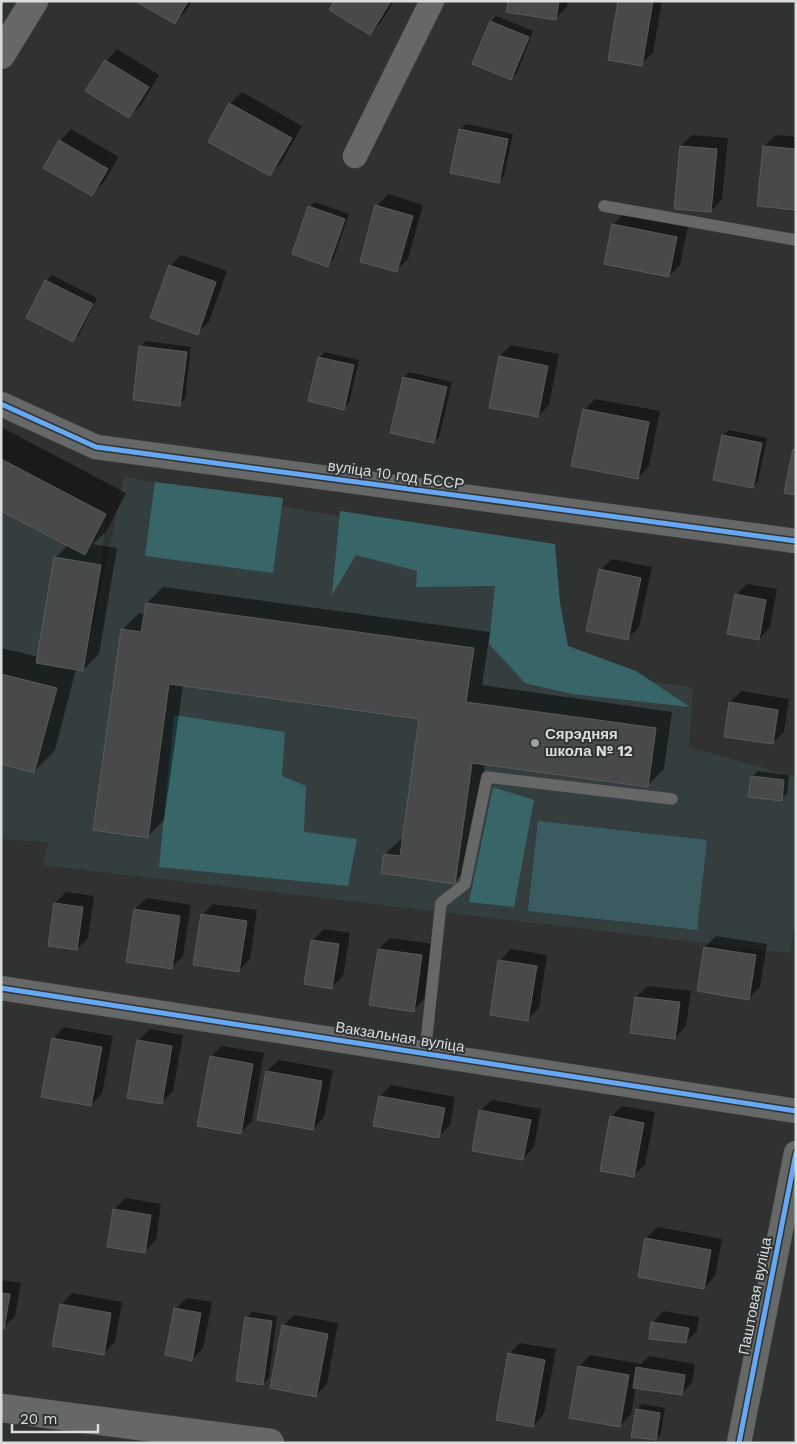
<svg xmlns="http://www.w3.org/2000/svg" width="797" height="1444" font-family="'Work Sans',sans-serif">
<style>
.built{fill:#343e3f}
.green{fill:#3a5c60}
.forest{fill:#376568}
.shadow{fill:#0007}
.building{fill:#48494a;stroke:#595b5b}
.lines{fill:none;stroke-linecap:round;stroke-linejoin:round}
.service-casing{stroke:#4f5051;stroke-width:12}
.minor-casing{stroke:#4f5051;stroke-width:25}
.tertiary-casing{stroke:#4f5051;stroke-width:29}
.secondary-casing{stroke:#4f5051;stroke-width:29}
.service{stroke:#666868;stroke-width:11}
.minor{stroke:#666868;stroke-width:24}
.tertiary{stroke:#666868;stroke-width:28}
.secondary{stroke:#666868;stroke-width:28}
.cycleway-casing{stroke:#2f3333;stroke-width:8}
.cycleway{stroke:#66a8f1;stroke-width:5}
.poi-dot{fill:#9ea1a1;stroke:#2f3333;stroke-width:2}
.labels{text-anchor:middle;stroke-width:4;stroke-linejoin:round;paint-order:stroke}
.street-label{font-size:15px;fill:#dadddd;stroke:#2f3333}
.poi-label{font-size:15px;font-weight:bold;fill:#dadddd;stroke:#2f3333;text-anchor:start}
</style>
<rect width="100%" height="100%" fill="#303232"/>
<!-- built -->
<polygon class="built" points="1,459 106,514 101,565 85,666 124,477 529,551 519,660 693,688 689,747 796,777 796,919 790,953 43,865 48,842 1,839"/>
<!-- green -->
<polygon class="green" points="538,821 707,840 697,930 528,911"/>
<!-- forest -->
<g class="forest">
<polygon points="155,482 283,498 273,573 145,556"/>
<polygon points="340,511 555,544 560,603 568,646 636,671 690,707 572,694 525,683 489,644 495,586 416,587 417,571 356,555 332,595"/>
<polygon points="174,715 285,732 282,776 306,786 304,832 357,839 348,886 159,867"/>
<polygon points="493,787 534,800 514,907 469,902"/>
</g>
<!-- shadow -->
<g class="shadow">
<polygon points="138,1 192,1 186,11 175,22"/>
<polygon points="335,1 394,1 381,22 370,34"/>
<polygon points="509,1 568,1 567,7 556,18"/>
<polygon points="619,1 662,1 653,53 641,64"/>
<polygon points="496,16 533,31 517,73 511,78 491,22"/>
<polygon points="117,49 159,75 141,105 129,117 106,61"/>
<polygon points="242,92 302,126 281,163 269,175 209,141 230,104"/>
<polygon points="466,124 513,134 504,176 498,181 461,129"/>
<polygon points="71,129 119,157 103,183 91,195 45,167 60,141"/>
<polygon points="692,135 728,138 722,199 711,211 681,146"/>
<polygon points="776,135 796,137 796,209 764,146"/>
<polygon points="388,194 423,205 408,259 396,271 377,206"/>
<polygon points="315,202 349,214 333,260 328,265 309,207"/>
<polygon points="624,213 688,226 680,265 669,276 613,225"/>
<polygon points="181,255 227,271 209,322 197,333 170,266"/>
<polygon points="52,275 97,298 79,335 73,340 46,281"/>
<polygon points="146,341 191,347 185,399 179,404 141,347"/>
<polygon points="511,345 559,354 549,405 538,416 500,356"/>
<polygon points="325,352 359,360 349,403 343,408 320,357"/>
<polygon points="409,372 452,382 439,437 434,442 404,377"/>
<polygon points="595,399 660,411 649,466 638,478 584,410"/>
<polygon points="1,427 126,493 106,532 93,544 117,548 99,654 83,670 76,669 55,750 34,772 1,763 1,648 39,657 55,558 68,545 1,510"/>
<polygon points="729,430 767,438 758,481 753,486 723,435"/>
<polygon points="612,559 652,567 639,627 628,638 600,570"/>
<polygon points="747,584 777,589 770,627 759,639 736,595"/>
<polygon points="163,587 490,632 482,685 672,712 664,769 647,786 485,763 471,866 454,882 383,872 385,854 402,838 404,838 421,718 183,685 164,820 147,837 122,630 139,613 145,614 147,603"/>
<polygon points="742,691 789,699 784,732 772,743 730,702"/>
<polygon points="758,771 789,775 787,794 781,799 752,776"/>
<polygon points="66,892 94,896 88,938 77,949 55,903"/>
<polygon points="147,898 191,905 183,956 171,968 135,909"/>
<polygon points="213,904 257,910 250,959 239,970 202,915"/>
<polygon points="324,929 350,933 343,976 331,988 313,940"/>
<polygon points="716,936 767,944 760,987 749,998 705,947"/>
<polygon points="390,938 433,944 424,999 413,1011 379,949"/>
<polygon points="511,949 547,955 539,1008 528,1019 500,961"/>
<polygon points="648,986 691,991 686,1026 675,1038 632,1032 636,997"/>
<polygon points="64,1027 113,1036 102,1093 91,1105 53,1039"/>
<polygon points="150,1029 183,1035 173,1091 161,1102 139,1040"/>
<polygon points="222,1046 264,1053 252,1121 240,1133 211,1057"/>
<polygon points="279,1060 333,1070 324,1117 313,1129 267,1071"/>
<polygon points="391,1085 455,1097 450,1125 439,1136 380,1097"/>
<polygon points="492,1100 541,1109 534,1147 523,1159 480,1111"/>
<polygon points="622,1106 655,1112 645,1165 633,1176 611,1117"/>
<polygon points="125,1198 161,1204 156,1240 144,1252 114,1210"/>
<polygon points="658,1227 722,1239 715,1276 704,1288 646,1238"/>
<polygon points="1,1280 21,1283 15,1316 3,1328 1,1327"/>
<polygon points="72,1293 122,1302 115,1342 103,1354 61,1305"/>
<polygon points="187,1298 212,1302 203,1348 192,1359 175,1309"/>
<polygon points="663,1311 699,1317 697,1331 686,1342 652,1323"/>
<polygon points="252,1312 277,1316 269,1378 263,1384 246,1318"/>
<polygon points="294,1315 338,1323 327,1384 316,1395 283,1326"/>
<polygon points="520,1343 556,1349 544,1414 533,1426 509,1354"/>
<polygon points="590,1355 641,1364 649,1356 695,1364 692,1383 681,1394 636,1387 631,1414 620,1426 579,1367"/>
<polygon points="642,1404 665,1408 661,1434 655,1439 637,1410"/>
</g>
<!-- building -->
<g class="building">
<polygon points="135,1 188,1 175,24"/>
<polygon points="334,1 391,1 370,35 329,10"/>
<polygon points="508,1 559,1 556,20 506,12"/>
<polygon points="618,1 653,1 642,66 608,60"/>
<polygon points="490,21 529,37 511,80 472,64"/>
<polygon points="105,60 149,87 129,118 85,91"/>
<polygon points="229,103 292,138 270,176 208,142"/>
<polygon points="459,129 508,139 499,183 450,173"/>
<polygon points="59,140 108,169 92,196 43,168"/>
<polygon points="680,146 717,149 711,212 674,209"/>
<polygon points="763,146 796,149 796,210 757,206"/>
<polygon points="375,205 413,216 397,272 360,262"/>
<polygon points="308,206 345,219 328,267 292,254"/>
<polygon points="612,224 677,237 669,277 604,264"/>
<polygon points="169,265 216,282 198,335 150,318"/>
<polygon points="45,280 93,304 73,342 26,318"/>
<polygon points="139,346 187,352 180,406 133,400"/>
<polygon points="499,356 548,366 538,417 489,408"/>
<polygon points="318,357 354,365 344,410 308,401"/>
<polygon points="403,377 447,387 434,443 390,433"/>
<polygon points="583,409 649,422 638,479 571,466"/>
<polygon points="722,435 762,443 753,488 713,480"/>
<polygon points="793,449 796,449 796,495 784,493"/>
<polygon points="1,459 106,514 85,555 1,511"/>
<polygon points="54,557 101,565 83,671 36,663"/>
<polygon points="599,569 641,578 628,640 586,631"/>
<polygon points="735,594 766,600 759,640 727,634"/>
<polygon points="146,603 474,648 466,702 656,728 648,787 472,763 455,884 381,873 384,854 400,856 419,719 169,684 148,838 93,830 121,629 141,632"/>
<polygon points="1,674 57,688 34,773 1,764"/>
<polygon points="729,702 778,710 773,744 724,737"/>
<polygon points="751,776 784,780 782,801 748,797"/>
<polygon points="54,903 83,907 77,950 48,946"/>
<polygon points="134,909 180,916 172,969 126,962"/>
<polygon points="201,914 247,921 239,972 193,965"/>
<polygon points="311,940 339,944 332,989 304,984"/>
<polygon points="704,947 756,955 749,1000 697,991"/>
<polygon points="378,949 422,955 414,1012 369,1005"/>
<polygon points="498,960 537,966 528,1021 490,1015"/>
<polygon points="635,997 680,1002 675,1039 630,1033"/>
<polygon points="52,1038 102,1047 91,1106 41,1097"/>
<polygon points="137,1040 172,1046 162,1104 127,1098"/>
<polygon points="210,1056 253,1064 241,1134 197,1126"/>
<polygon points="266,1071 322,1081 313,1130 257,1120"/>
<polygon points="379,1096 445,1108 439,1138 373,1126"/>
<polygon points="479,1110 531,1120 523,1160 472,1151"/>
<polygon points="610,1116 644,1123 634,1177 600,1171"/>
<polygon points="113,1209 151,1215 145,1253 107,1247"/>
<polygon points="645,1238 711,1250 704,1289 638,1277"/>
<polygon points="1,1293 10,1294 4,1329 1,1329"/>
<polygon points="60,1304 111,1313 104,1355 52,1346"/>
<polygon points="174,1308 201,1313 192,1361 165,1355"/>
<polygon points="245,1317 272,1321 263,1385 236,1381"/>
<polygon points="651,1322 689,1328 686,1343 649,1339"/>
<polygon points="282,1325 328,1334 316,1397 270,1388"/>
<polygon points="508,1353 545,1360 533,1427 496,1420"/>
<polygon points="578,1366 629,1375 620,1427 569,1418"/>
<polygon points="636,1367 685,1375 682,1395 633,1388"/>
<polygon points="636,1409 660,1413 656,1440 631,1437"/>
</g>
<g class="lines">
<defs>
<g id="service">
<polyline points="604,206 796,240"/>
<polyline points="425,1053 441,903 465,884 487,777 672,799"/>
</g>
<g id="minor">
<polyline points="355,156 432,1"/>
<polyline points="1,404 96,447 796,541"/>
<polyline points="1,988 796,1111"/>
<polyline points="739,1443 796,1153"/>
</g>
<polyline id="tertiary" points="1,1408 270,1443"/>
<polyline id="secondary" points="1,55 34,1"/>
</defs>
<!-- service casing -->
<use href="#service" class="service-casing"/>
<!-- minor casing -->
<use href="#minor" class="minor-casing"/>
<!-- tertiary casing -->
<use href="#tertiary" class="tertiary-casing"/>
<!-- secondary casing -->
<use href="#secondary" class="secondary-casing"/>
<!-- service -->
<use href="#service" class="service"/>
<!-- minor -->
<use href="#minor" class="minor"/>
<!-- tertiary -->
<use href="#tertiary" class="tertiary"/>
<!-- secondary -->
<use href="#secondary" class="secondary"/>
<defs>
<g id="cycleway">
<polyline points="1,404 96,447 796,541"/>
<polyline points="1,988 796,1111"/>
<polyline points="739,1443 796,1153"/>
</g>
</defs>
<!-- cycleway casing -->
<use href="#cycleway" class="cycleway-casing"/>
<!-- cycleway -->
<use href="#cycleway" class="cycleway"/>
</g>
<!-- markers -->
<circle class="poi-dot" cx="535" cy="743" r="5"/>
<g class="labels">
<!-- street labels -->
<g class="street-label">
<text transform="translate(396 475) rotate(8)" y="5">вуліца 10 год БССР</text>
<text transform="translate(400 1037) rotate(9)" y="5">Вакзальная вуліца</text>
<text transform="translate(755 1296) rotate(-79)" y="5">Паштовая вуліца</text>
</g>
<!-- poi labels -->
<g class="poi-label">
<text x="545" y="739">Сярэдняя<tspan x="545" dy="17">школа № 12</tspan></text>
</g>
</g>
<!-- border -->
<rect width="797" height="1444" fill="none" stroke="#dadddd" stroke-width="5"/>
<!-- scale -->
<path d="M12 1424v8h86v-8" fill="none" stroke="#dadddd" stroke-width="2.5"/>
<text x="20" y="1424" font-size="15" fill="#dadddd" stroke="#2f3333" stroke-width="4" paint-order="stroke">20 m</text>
</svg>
